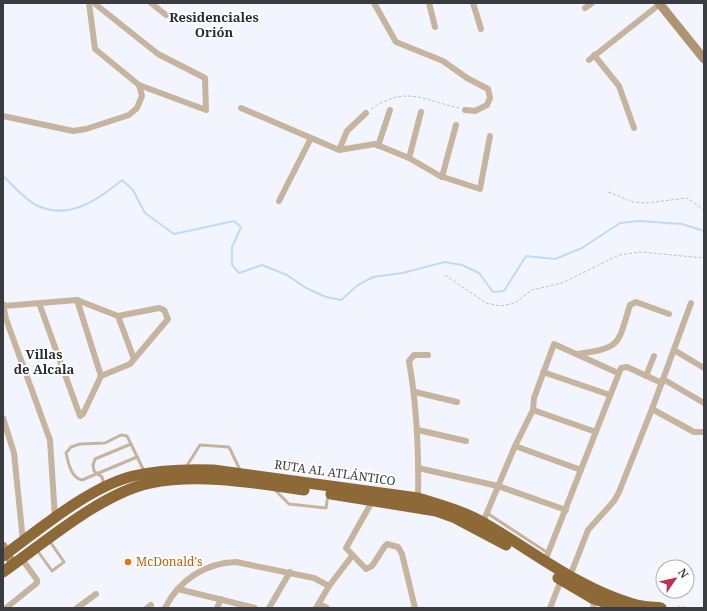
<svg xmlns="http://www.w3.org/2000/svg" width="707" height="611" font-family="'Noto Serif',serif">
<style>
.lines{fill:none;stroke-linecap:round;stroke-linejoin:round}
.stream{stroke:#bfdaf6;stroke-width:2}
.path{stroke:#bcbdc5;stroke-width:1;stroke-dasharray:3 2;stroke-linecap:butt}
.lane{stroke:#c7b49f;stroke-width:3}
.street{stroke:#c7b49f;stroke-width:6}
.secondary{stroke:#af9474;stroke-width:9}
.highway{stroke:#8e6938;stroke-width:11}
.food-dot{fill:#e8710a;stroke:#fff;stroke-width:1.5}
.labels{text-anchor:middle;stroke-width:4;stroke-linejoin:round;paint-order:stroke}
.street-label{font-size:12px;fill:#3b3c40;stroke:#fff}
.food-label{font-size:12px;fill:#c56008;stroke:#fff;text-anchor:start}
.neighbourhood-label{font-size:13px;font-weight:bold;fill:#2a2c34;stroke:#fff}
</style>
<rect width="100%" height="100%" fill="#f3f5fe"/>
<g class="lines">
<!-- stream -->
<path class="stream" d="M3,176C13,185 24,199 36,205C68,221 98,200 122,180L133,190L145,213L174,234L234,221L241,227L232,247V265L239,273L262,265L287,275L306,288L326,297L341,300L358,285L373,277L402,273L445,262L462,265L479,273L493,292L504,291L526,256L555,259L582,248L620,223L639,221L682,224L704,231"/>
<!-- path -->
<g class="path">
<path d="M371,109C407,85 422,100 459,108"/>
<polyline points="608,192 633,202 646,203 687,198 704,210"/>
<polyline points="445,275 486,303 501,306 515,303 532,290 562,283 619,255 640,252 704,258"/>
<polyline points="679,608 679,606 690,608"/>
</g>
<!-- lane -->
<g class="lane">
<path d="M131,444L127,436L121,435L105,443L80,444L71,447L66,453C68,462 71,478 82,480L137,457"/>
<polyline points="186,467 200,445 229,447 241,472"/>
<polyline points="104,485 102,477 94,471 93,465 95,459 131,444 144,471"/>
<polyline points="275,490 289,504 326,508 328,495"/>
<polyline points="487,513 548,553"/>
<polyline points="37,550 52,571 64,562 49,540"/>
</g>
<!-- street -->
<g class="street">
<polyline points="94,3 158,54 205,78 206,110 139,85"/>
<polyline points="151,3 166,15"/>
<polyline points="374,3 396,42 443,61 467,78 488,89 490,98 487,105 475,111 465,110"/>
<polyline points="429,3 435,27"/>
<polyline points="473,3 481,29"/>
<polyline points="585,8 592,3"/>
<polyline points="594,55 619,86 634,128"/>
<polyline points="589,60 660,4"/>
<polyline points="241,108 339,150 375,144 409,158 440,176 480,189 490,136"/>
<polyline points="3,116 73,131 86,129 129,115 137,108 142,96 139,85 95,49 89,3"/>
<polyline points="378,146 390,110"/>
<polyline points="339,150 347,131 366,113"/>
<polyline points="409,158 421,112"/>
<polyline points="442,177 456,125"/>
<polyline points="279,201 311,138"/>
<polyline points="77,300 101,376"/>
<polyline points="3,304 6,319 50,440 55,518"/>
<polyline points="4,306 77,300 118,316 159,308 164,310 168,319 130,364 101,376 83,414 80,416 39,303"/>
<polyline points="118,316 134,359"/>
<polyline points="674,350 704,368"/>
<path d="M578,354C622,347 617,346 630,305L636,302L669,314"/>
<polyline points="543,372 610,395"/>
<polyline points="646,376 654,356"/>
<polyline points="663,379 704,403"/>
<polyline points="415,392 457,402"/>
<polyline points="652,409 694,432 704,432"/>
<polyline points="533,410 596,432"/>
<polyline points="3,418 14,453 23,541"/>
<polyline points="418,430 466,441"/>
<polyline points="515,446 581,470"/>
<polyline points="418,468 498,486 566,510"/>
<path d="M418,498C419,452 417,407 409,361L414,355H428"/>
<polyline points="373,500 346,548 366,569 372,566 385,546 387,544 398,547 402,554 415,608"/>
<polyline points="483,522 515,446 533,410 534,398 554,344 618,373"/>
<polyline points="545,561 621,368 627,367 662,383"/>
<polyline points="570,576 588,530 614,501 619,492 652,409 691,303"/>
<polyline points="178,589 255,608"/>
<polyline points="592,598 594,608"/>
<polyline points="319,604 327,608"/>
<polyline points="6,608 37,583 37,580 22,559"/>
<polyline points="77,608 96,594"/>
<polyline points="147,608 151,605"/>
<path d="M165,608C179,580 205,563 236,562L314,578L329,586"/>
<polyline points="217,608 221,599"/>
<polyline points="269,608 290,572"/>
<polyline points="316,608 329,586 352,556"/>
<polyline points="550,608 561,580"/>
</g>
<!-- secondary -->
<g class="secondary">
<polyline points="659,3 704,59"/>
<polyline points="3,546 6,554 14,564"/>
</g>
<!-- highway -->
<g class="highway">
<polyline points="331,494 436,511 453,517 506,545"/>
<path d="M3,556C40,529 89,487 133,476C160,470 186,469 213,470L418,498C440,505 464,511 484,523C533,551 578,588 633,604C642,607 652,607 661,608"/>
<path d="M3,572C44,543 102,493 150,483C200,473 254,483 304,490"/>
<polyline points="558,578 592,598 621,608"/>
</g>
</g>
<!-- markers -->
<circle class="food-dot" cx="128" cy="562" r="4"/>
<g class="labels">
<!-- street labels -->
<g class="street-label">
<text transform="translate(335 473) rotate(8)" y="4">RUTA AL ATLÁNTICO</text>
</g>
<!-- food labels -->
<g class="food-label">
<text x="136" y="566">McDonald's</text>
</g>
<!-- neighbourhood labels -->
<g class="neighbourhood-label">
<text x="214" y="22">Residenciales<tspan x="214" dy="15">Orión</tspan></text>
<text x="44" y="359">Villas<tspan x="44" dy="15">de Alcala</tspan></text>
</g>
</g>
<!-- border -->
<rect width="707" height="611" fill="none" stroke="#3b3c40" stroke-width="8"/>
<!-- north arrow -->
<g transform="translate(675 579) rotate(56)"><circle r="19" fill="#ffffff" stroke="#b1b1b3"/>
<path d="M0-3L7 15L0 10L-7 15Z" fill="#c02f4e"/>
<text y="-6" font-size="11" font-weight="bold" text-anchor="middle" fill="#3b3c40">N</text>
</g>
</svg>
